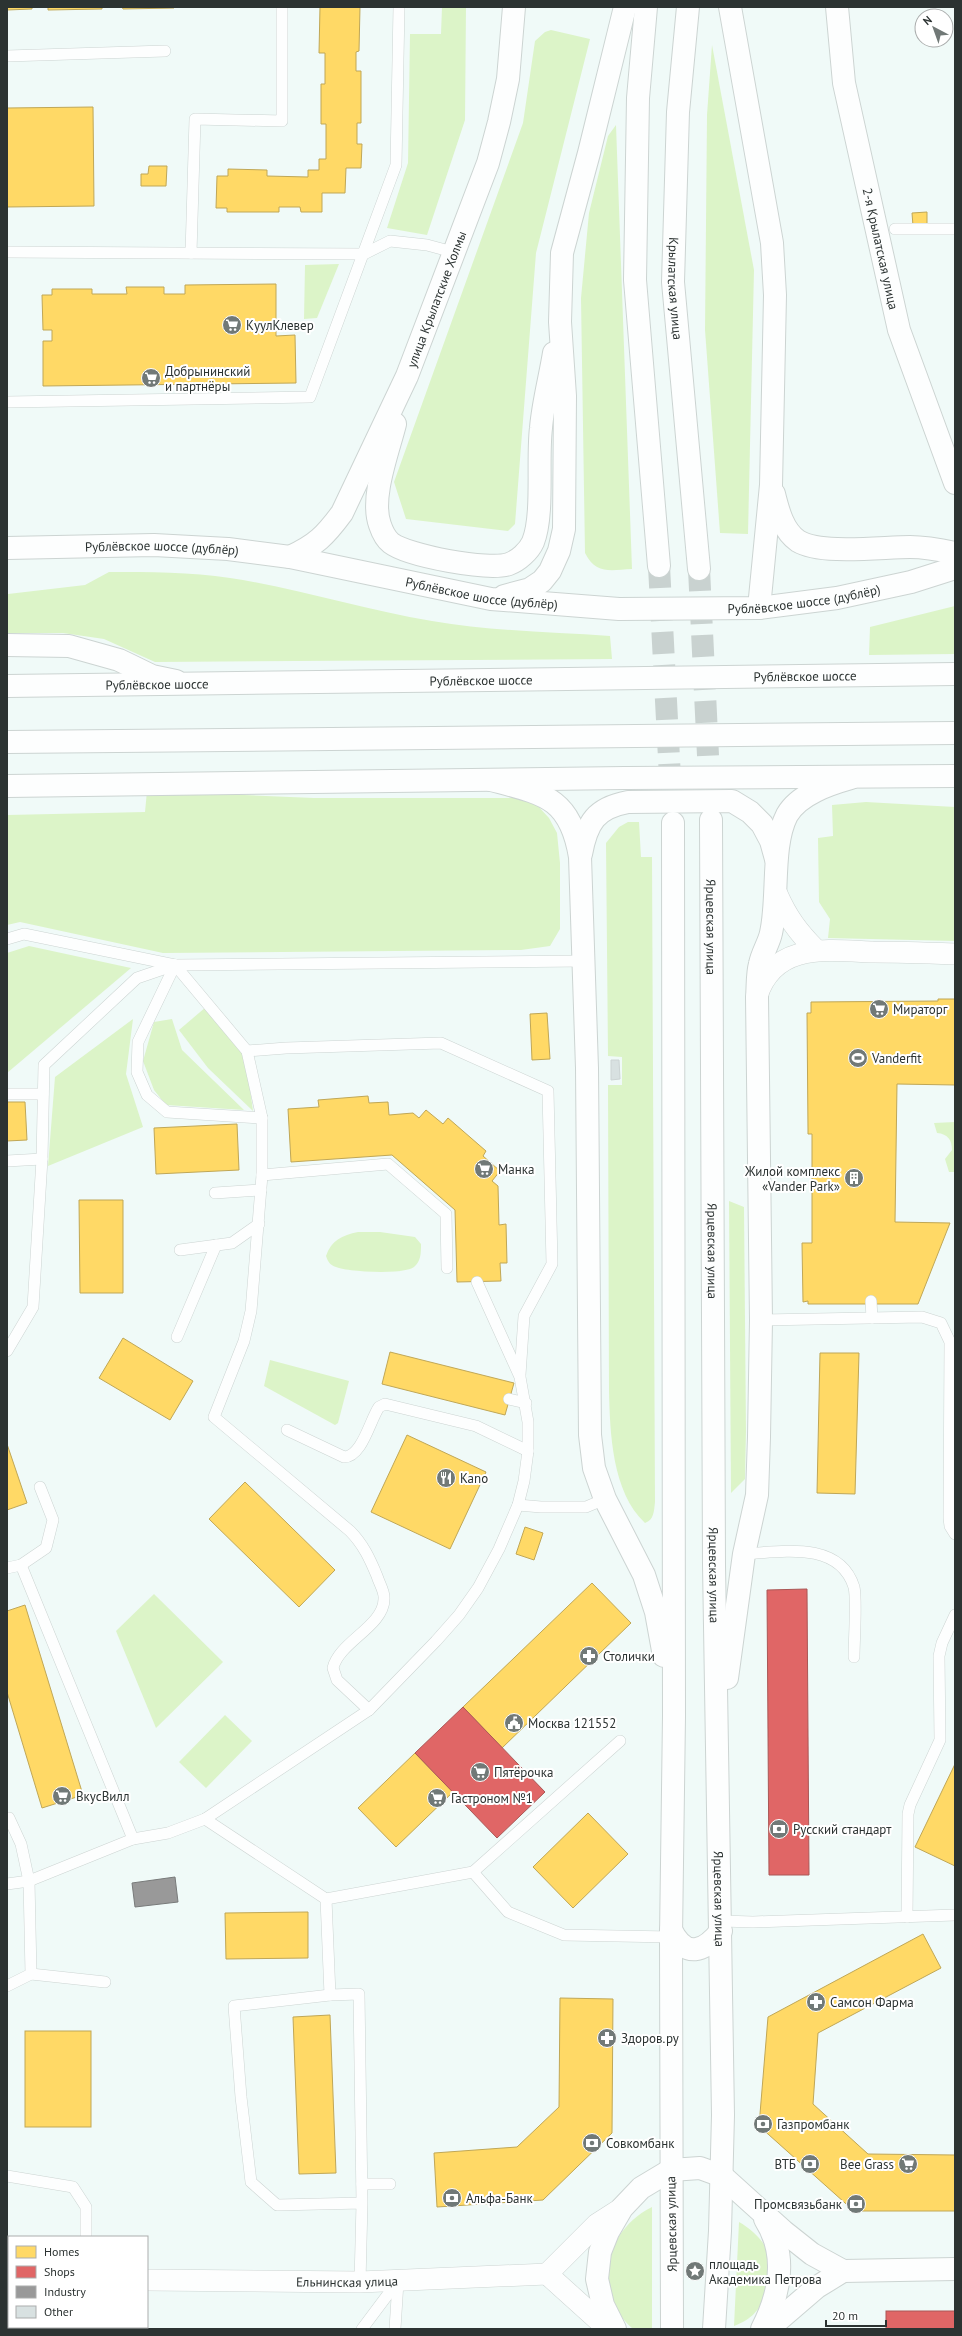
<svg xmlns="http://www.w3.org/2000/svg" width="962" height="2336" font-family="'PT Sans',sans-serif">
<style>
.green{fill:#dcf4c8}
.homes{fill:#ffd966;stroke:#c0a756}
.shops{fill:#e06666;stroke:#aa5756}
.industry{fill:#999;stroke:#787a7a}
.building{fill:#d8e1e1;stroke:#ccd4d4}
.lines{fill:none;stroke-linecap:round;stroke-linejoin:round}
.secondary-tunnel{stroke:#c9d2d0;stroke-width:22;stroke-dasharray:22 11;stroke-linecap:butt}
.lane-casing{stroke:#ccd4d2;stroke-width:12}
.street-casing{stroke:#ccd4d2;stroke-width:22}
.secondary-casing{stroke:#ccd4d2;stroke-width:24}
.primary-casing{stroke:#ccd4d2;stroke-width:24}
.lane{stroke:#fdfefe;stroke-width:11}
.street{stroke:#fdfefe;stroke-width:21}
.secondary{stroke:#fdfefe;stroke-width:22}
.primary{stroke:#fdfefe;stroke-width:22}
.labels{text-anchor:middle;stroke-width:4;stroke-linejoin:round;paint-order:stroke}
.street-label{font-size:13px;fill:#2c3332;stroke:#fff}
.poi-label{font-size:13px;fill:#2c3332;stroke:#fff;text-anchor:start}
</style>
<rect width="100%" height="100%" fill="#f0faf8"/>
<!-- green -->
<g class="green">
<polygon points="442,7 466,7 465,120 427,235 387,228 408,163 410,34 441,34"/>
<polygon points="551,30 590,39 536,253 515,524 508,531 406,519 394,482 523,123 535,41 545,32"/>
<polygon points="712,45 754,270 748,534 720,533 705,330 707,115"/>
<path d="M616,125L632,569C611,570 596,575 585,553L581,298L589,213L608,136Z"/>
<polygon points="339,264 317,318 304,319 305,265"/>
<path d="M109,572C149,572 191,572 230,578C298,588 364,610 432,621C490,631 551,632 610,636L612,659L155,662L104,639L63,633H7L8,594L85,585Z"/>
<polygon points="955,606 955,654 869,655 870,627"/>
<polygon points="147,791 314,798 519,798 537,805 549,818 557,833 560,863 560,929 550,946 521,950 163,953 20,922 7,925 7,815 145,812"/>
<polygon points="866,802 955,807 955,941 828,938 830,919 819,902 818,838 833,836 832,805"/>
<path d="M628,822H639L641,857H652L655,1502C654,1511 654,1520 645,1523C612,1492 610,1433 609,1391L608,1085H622V1057L608,1056L606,843L619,827Z"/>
<polygon points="29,946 131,968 7,1073 7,953"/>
<polygon points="206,1007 245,1052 253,1111 208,1068 179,1030"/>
<polygon points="133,1019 126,1074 143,1127 48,1166 55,1077"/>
<polygon points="172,1019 182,1050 244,1110 166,1105 154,1090 143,1061 154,1022"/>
<path d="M955,1122V1172H949L945,1159L952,1150C952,1140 948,1134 937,1133L934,1123Z"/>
<polygon points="729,1201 744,1207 746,1431 745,1479 731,1493"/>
<path d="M358,1232H380L415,1237L421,1244C421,1253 421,1261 414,1267C404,1275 348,1272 336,1267C330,1265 328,1262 326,1256C331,1241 342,1235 358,1232Z"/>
<polygon points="270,1360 349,1381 338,1423 335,1425 264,1386"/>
<polygon points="154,1594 223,1662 156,1728 116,1631"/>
<polygon points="225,1715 252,1741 206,1788 179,1762"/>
<path d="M652,2207V2329H633C590,2292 604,2231 652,2207Z"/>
<path d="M739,2222C755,2231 771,2247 771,2267C771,2273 768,2280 767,2285C762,2307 756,2317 734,2326Z"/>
</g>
<!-- homes -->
<g class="homes">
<polygon points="7,7 32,7 32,9 7,10"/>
<polygon points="48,7 102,7 102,9 48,10"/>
<polygon points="122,7 174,7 174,8 123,9"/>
<polygon points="320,7 360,7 359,51 356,52 356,71 361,71 361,123 357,123 357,144 362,144 361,168 346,168 345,193 322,193 322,212 301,212 300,207 279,207 279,212 227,212 227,208 216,208 217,176 228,176 228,169 267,170 267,176 308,177 308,170 319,170 319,159 326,159 326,124 321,124 321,84 325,84 325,53 319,53"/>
<polygon points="93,107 94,206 7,207 7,108"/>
<polygon points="149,166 167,166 166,186 141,186 141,174 148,174"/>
<polygon points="927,212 927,226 913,226 912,213"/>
<polygon points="276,284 276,336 295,335 296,383 43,386 43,341 52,341 52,330 43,330 42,295 52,295 52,289 92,289 92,294 127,294 126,287 164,287 164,294 185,294 185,285"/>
<polygon points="938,999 955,999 955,1085 897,1084 895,1222 950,1223 918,1304 808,1304 808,1301 803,1302 802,1243 812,1243 812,1134 808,1134 808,1130 807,1013 811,1013 811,1002 938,1001"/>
<polygon points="547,1013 550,1059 532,1060 530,1014"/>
<polygon points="368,1096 369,1103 388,1102 389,1115 413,1113 419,1118 426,1110 443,1124 448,1118 486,1151 483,1156 500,1171 492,1181 498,1186 499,1225 506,1224 507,1263 500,1263 501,1281 457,1282 455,1210 392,1155 291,1162 288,1109 319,1107 318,1100"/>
<polygon points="7,1102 25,1102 27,1140 7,1141"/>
<polygon points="237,1124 239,1170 156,1174 154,1128"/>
<polygon points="79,1200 123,1200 123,1293 80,1293"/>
<polygon points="123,1338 193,1381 170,1420 99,1378"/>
<polygon points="390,1352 514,1383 505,1415 382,1384"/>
<polygon points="820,1353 859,1353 855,1494 817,1493"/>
<polygon points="407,1435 486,1472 450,1549 371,1512"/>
<polygon points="7,1444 27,1503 7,1510"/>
<polygon points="245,1482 335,1570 299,1607 209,1519"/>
<polygon points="525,1527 543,1533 534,1560 516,1554"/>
<polygon points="592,1583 631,1623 502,1748 463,1707"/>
<polygon points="25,1605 83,1795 42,1808 7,1692 7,1611"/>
<polygon points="415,1753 453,1792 396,1847 358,1808"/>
<polygon points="955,1764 955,1866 915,1847"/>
<polygon points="588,1813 628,1854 573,1908 533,1867"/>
<polygon points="308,1912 308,1958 226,1959 225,1913"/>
<polygon points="923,1934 941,1968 818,2033 813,2104 868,2154 955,2155 955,2211 854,2211 759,2126 768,2017"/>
<polygon points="560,1998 613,1999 612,2133 543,2200 437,2207 434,2153 517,2147 559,2107"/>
<polygon points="330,2015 336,2173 299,2174 293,2017"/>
<rect x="25" y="2031" width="66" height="96"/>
</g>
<!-- shops -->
<g class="shops">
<polygon points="807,1589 809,1875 769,1875 767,1590"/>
<polygon points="463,1707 545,1792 497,1838 415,1753"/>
<rect x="886" y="2311" width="69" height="18"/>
</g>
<!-- industry -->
<polygon class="industry" points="175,1877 178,1902 135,1907 132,1883"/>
<!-- building -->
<polygon class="building" points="611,1060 619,1060 620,1079 611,1080"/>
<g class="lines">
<!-- secondary-tunnel -->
<g class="secondary-tunnel">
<polyline points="659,566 671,797"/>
<polyline points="699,569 710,797"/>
</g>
<defs>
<g id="lane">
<polyline points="7,56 165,51"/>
<polyline points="895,229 955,229"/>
<polyline points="7,252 364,254 390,241 427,245 453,252"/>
<polyline points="191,253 195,119 282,121 282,7"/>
<polyline points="7,402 310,397 396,165 399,7"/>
<polyline points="7,939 24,934 175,965 583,961"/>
<path d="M175,965L247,1051L262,1118V1175L251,1311L244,1341L214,1417L350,1531C363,1544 370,1559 377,1576C379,1583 385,1592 384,1599C384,1626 339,1642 333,1668L337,1680L369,1710"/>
<polyline points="175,965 138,1042 137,1072 147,1095 167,1112 262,1118"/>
<polyline points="247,1051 286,1048 441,1043 548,1091 552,1264 524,1316 520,1375"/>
<polyline points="7,1094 43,1094"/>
<polyline points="7,1161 42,1159"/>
<polyline points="262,1175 388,1164 446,1214 447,1268"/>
<polyline points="215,1193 261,1190"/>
<polyline points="180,1250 232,1243 259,1224"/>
<polyline points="871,1301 872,1318"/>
<polyline points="761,1320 922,1317 941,1323 950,1342 949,1518 950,1526 955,1534"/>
<polyline points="177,1337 216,1245"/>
<polyline points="7,1351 33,1307 42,1159 44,1065 137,978 175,965"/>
<polyline points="509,1399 526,1403"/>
<path d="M287,1430L344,1457C362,1457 370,1420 379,1407L385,1404L476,1426L528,1451"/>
<polyline points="518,1505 541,1507 586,1507 605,1499"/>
<path d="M744,1554C780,1552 839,1540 854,1587C857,1599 854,1642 854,1657"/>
<polyline points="21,1565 133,1839"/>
<polyline points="7,1568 21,1565 46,1548 53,1520 40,1487"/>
<polyline points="620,1741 473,1872 508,1912 564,1935 671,1937"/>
<polyline points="7,1818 9,1818 21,1844 29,1881 31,1974 7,1986"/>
<polyline points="205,1819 326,1899 473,1872"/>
<polyline points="7,1884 29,1881 133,1839 168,1833 205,1819 369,1710 436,1641 459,1615 478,1588 499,1549 518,1505 524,1481 528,1451 528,1422 520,1377 477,1282"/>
<polyline points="326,1899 330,1995"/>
<polyline points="907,1917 908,1814 910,1805 940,1740 939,1656 942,1643 955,1615"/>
<polyline points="722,1921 753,1922 955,1915"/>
<polyline points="31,1974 105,1982"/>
<polyline points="7,2176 73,2187 86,2207 86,2237"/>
<polyline points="362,2184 390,2184"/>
<polyline points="360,2282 362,2203 359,1994 330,1995 234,2006 241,2097 251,2182 277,2205 362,2203"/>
<polyline points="101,2327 101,2329"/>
<polyline points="362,2329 398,2281"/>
<polyline points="395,2329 398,2282"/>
</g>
<g id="street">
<path d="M777,894C787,917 798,932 816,950"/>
<path d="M757,996C774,942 827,950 873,952C900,952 928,953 955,954"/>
<polyline points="547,2274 597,2224 622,2208"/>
<polyline points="547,2274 608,2329"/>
<polyline points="7,2279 9,2279"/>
<path id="s1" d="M147,2280L360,2282L547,2274"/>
</g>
<g id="secondary">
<polyline points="646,7 638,98 635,280 659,566"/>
<path id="s2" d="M688,7L678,112L673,282L699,569"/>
<polyline points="730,7 772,243 775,295 771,485 759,608"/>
<path id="s3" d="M837,7L844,83L899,330L955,483"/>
<path d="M395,424C388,452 370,498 380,525C382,531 386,539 391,543C408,556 489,571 509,564C518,561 529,551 533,542C544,515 537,459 541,428C543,403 550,378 554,353"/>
<path d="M774,494C778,510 783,531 798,541C821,555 882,547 910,547C925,547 941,550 955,553"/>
<path id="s4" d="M7,548L154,545L228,549L290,557L491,599L619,609L759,608L837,598L911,582L955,568"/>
<path id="s5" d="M290,557C316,545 325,536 342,513L407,376L488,163L499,122L508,79L514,7"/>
<polyline points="504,596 530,589 542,581 550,571 559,551 564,529 565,396 560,322 562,253 589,153 625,7"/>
<polyline points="7,645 69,646 119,660 152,676 176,681"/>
<path d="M491,780C544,794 570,797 580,857L587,1068L590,1435L594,1468L605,1499L644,1575L656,1612L664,1656"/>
<polyline points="7,786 625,778 955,776"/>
<path id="s6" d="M711,820L714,1565L723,2115L720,2231L714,2329"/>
<path d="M581,854C587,822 596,808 628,802L732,801L750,812L762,824L771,841L776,859"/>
<path d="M727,1678L744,1554L757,1495L759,1437L761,1320L757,997C758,987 757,975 760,964C762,953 769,943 771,933C779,898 771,846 787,815C799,794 830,784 851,778"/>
<path d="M671,1930C686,1959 704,1952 721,1931"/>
<polyline points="615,2329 603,2305 597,2279 600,2252 608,2232 622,2208 641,2188 671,2170 700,2168 722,2176 783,2231 812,2254 843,2271 955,2269"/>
<polyline points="672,2329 671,1937 674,1716 673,823"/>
<path d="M762,2329C780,2294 788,2255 765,2219"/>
<polyline points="768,2329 817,2287 843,2271"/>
</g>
<g id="primary">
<path id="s7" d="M7,686L955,674"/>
<polyline points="7,742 955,733"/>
</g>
</defs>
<!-- lane casing -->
<use href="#lane" class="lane-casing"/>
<!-- street casing -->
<use href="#street" class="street-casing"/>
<!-- secondary casing -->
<use href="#secondary" class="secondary-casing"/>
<!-- primary casing -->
<use href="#primary" class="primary-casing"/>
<!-- lane -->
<use href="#lane" class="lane"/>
<!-- street -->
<use href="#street" class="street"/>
<!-- secondary -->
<use href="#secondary" class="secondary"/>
<!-- primary -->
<use href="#primary" class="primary"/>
</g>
<!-- icons -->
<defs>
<symbol id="supermarket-disc" viewBox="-11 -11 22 22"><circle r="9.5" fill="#717977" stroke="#fff"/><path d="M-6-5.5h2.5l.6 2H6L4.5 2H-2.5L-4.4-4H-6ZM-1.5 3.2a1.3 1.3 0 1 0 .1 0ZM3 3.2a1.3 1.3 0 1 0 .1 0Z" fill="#fff"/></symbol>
<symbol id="stadium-disc" viewBox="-11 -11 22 22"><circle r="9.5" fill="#717977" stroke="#fff"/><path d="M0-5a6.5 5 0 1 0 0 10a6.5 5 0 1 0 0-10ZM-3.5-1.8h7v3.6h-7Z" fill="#fff"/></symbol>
<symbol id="building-disc" viewBox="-11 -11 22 22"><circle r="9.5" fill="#717977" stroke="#fff"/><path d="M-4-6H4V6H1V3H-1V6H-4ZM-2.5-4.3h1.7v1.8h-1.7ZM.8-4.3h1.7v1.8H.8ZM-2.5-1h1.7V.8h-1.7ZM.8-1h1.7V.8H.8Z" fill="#fff"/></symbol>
<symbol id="restaurant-disc" viewBox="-11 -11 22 22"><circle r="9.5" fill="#717977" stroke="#fff"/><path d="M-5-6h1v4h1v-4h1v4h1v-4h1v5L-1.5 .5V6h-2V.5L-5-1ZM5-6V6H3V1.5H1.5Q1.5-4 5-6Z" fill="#fff"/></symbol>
<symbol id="pharmacy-disc" viewBox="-11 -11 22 22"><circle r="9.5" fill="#717977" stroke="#fff"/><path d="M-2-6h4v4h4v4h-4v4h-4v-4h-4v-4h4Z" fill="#fff"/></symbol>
<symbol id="civic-disc" viewBox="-11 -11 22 22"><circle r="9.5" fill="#717977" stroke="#fff"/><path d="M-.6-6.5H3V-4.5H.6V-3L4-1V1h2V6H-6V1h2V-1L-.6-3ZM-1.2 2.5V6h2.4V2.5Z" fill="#fff"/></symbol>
<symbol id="bank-disc" viewBox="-11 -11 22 22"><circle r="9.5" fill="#717977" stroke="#fff"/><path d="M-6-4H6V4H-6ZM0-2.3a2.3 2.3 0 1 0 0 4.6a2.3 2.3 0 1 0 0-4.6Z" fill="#fff"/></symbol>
<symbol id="sight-disc" viewBox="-11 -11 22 22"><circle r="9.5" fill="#717977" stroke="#fff"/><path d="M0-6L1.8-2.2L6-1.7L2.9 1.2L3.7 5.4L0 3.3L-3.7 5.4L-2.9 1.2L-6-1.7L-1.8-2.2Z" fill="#fff"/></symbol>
</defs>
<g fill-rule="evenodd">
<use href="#supermarket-disc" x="221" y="314" width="22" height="22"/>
<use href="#supermarket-disc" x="140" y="367" width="22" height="22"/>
<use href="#supermarket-disc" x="868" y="998" width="22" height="22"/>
<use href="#stadium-disc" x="847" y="1047" width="22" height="22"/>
<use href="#supermarket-disc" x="473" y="1158" width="22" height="22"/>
<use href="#building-disc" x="843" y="1167" width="22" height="22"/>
<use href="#restaurant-disc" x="435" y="1467" width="22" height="22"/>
<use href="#pharmacy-disc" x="578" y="1645" width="22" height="22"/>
<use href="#civic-disc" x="503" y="1712" width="22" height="22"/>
<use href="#supermarket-disc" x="469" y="1761" width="22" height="22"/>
<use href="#supermarket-disc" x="51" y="1785" width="22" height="22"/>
<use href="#supermarket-disc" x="426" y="1787" width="22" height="22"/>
<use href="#bank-disc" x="768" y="1818" width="22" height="22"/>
<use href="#pharmacy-disc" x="805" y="1991" width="22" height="22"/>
<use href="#pharmacy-disc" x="596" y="2027" width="22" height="22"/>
<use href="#bank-disc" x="752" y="2113" width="22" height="22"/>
<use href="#bank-disc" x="581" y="2132" width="22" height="22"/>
<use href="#bank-disc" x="799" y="2153" width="22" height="22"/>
<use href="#supermarket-disc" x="897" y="2153" width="22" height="22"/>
<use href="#bank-disc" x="441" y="2187" width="22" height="22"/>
<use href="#bank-disc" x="845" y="2193" width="22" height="22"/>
<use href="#sight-disc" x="684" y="2260" width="22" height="22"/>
</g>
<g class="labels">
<!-- street labels -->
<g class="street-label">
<text dy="5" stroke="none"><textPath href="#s3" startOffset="246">2-я Крылатская улица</textPath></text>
<text dy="5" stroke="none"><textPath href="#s2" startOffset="282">Крылатская улица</textPath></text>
<text dy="5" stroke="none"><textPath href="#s5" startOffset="303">улица Крылатские Холмы</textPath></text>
<text dy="5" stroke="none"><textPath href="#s4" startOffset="155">Рублёвское шоссе (дублёр)</textPath></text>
<text dy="5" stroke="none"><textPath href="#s4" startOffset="479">Рублёвское шоссе (дублёр)</textPath></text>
<text dy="5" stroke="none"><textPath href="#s4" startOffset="803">Рублёвское шоссе (дублёр)</textPath></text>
<text dy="5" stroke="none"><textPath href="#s7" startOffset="798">Рублёвское шоссе</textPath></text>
<text dy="5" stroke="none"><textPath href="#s7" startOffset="474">Рублёвское шоссе</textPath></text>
<text dy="5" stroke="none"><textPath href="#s7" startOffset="150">Рублёвское шоссе</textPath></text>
<text dy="5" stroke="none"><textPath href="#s6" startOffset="107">Ярцевская улица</textPath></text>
<text dy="5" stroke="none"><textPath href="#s6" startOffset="431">Ярцевская улица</textPath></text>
<text dy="5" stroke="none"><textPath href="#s6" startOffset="755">Ярцевская улица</textPath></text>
<text dy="5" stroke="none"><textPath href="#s6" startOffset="1079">Ярцевская улица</textPath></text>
<text transform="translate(671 2224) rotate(-91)" y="5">Ярцевская улица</text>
<text dy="5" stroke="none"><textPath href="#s1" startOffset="200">Ельнинская улица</textPath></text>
</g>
<!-- poi labels -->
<g class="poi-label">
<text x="246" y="330">КуулКлевер</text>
<text x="165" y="376">Добрынинский<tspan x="165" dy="15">и партнёры</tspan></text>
<text x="893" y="1014">Мираторг</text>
<text x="872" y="1063">Vanderfit</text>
<text x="498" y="1174">Манка</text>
<text x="840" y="1176" text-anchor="end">Жилой комплекс<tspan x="840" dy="15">«Vander Park»</tspan></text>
<text x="460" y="1483">Kano</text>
<text x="603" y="1661">Столички</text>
<text x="528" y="1728">Москва 121552</text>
<text x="494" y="1777">Пятёрочка</text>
<text x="76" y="1801">ВкусВилл</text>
<text x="451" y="1803">Гастроном №1</text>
<text x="793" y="1834">Русский стандарт</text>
<text x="830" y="2007">Самсон Фарма</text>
<text x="621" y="2043">Здоров.ру</text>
<text x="777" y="2129">Газпромбанк</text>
<text x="606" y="2148">Совкомбанк</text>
<text x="796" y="2169" text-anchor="end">ВТБ</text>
<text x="894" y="2169" text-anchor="end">Bee Grass</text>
<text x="466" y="2203">Альфа-Банк</text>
<text x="842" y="2209" text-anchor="end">Промсвязьбанк</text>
<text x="709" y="2269">площадь<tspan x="709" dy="15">Академика Петрова</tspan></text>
</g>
</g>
<!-- border -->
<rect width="962" height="2336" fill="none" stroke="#2c3332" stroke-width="16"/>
<!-- legend -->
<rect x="8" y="2236" width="140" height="92" fill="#ffffff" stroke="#abadad"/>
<rect x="16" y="2246" width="20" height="12" fill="#ffd966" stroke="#abadad"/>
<text x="44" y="2256" font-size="12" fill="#2c3332">Homes</text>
<rect x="16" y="2266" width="20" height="12" fill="#e06666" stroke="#abadad"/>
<text x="44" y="2276" font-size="12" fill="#2c3332">Shops</text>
<rect x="16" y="2286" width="20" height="12" fill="#999999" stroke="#abadad"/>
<text x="44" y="2296" font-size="12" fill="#2c3332">Industry</text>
<rect x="16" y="2306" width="20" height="12" fill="#d8e1e1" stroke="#abadad"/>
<text x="44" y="2316" font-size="12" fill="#2c3332">Other</text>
<!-- north arrow -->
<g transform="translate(934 28) rotate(319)"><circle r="19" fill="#ffffff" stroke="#abadad"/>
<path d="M0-3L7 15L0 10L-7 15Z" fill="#717977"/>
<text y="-6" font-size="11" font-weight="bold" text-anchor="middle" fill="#2c3332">N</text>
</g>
<!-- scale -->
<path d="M826 2320v6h60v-6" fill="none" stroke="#2c3332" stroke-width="2"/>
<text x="832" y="2320" font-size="12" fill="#2c3332" stroke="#ffffff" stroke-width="3" paint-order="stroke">20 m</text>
</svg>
